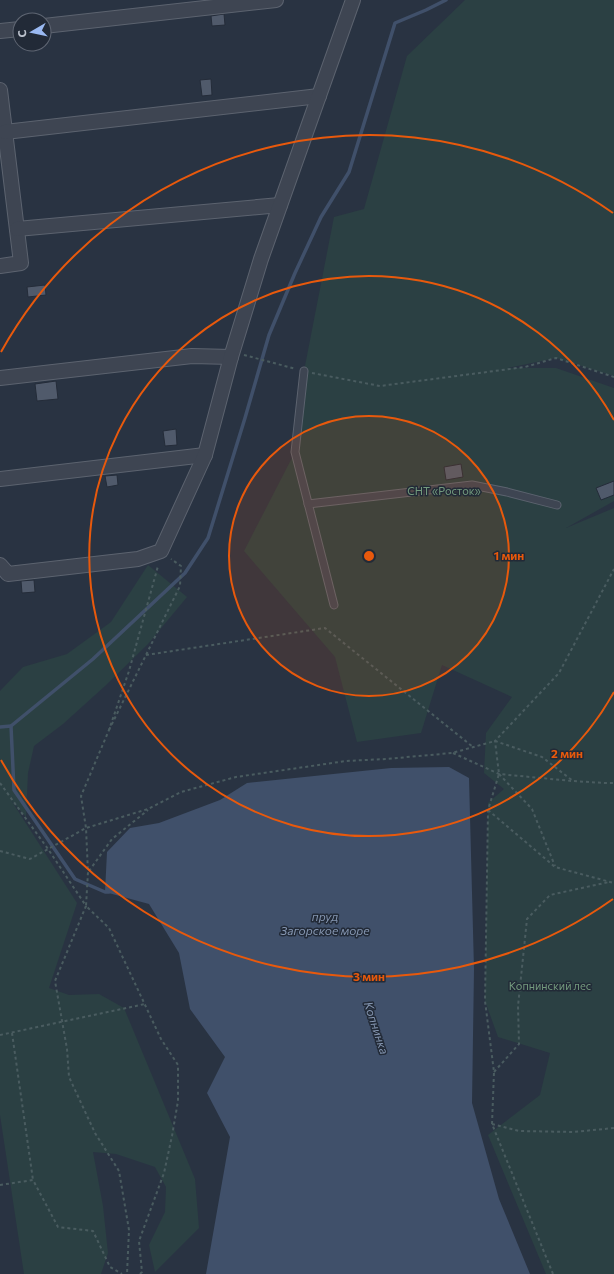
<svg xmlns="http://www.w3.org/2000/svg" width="614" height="1274" font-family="Commissioner,sans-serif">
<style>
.green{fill:#2b4043}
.water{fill:#40506a}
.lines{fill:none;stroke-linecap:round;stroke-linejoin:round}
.stream{stroke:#40506a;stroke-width:3.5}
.building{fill:#505a6b;stroke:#242c39}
.service-casing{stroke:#5c636f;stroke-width:9}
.minor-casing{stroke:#5c636f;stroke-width:16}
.path{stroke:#4a5c60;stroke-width:2;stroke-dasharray:3 3;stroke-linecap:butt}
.service{stroke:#3e4552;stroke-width:7}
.minor{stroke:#3e4552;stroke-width:14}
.ring{fill:none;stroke:#e8590c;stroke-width:2}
.labels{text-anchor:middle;stroke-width:3;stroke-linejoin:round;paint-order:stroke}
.park-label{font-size:11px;fill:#749b7e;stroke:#222a37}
.water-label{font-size:12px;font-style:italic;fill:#8596b1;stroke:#222a37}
.centre{fill:#e8590c;stroke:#222a37;stroke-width:2}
.ring-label{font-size:12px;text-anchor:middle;font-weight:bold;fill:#e8590c;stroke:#222a37;stroke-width:3;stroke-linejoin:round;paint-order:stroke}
</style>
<rect width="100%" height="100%" fill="#293342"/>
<!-- green -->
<g class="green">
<polygon points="465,0 614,0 614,376 556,358 508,368 556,368 614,388 614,501 566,528 614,508 614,1274 546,1274 488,1135 540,1095 550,1053 498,1037 485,1001 488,803 504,789 484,773 486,733 512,697 442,665 421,733 357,742 335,657 244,551 295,452 304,371 334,217 364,209 407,56"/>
<polygon points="148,565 187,597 148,644 105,686 63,724 34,746 28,773 26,817 11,800 77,903 49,988 69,995 99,994 124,1008 195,1179 199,1228 155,1272 149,1245 165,1212 166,1187 155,1167 116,1154 93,1152 103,1206 108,1253 101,1274 24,1274 0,1115 0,691 23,667 67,654 111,622"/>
</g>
<!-- water -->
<polygon class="water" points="449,767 469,778 474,969 472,1103 499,1199 530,1274 206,1274 230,1137 207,1093 225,1057 190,1009 179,953 149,904 105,892 107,852 130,828 159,823 220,800 247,783 391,768"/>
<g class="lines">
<!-- stream -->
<g class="stream">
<polyline points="0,727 11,726"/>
<polyline points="109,892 105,892 75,879 14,790 11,726 93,659 185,573 208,538 245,418 269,335 295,273 321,217 349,172 395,23 426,10 446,0"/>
</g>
</g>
<!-- building -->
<g class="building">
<polygon points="224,14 225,25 212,26 211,16"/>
<polygon points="211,79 212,95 202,96 200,80"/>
<polygon points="45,285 46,295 28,297 27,287"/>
<polygon points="56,381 58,399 37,401 35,384"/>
<polygon points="176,429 177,445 165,446 163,431"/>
<polygon points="461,464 463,477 446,480 444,467"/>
<polygon points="117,475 118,485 107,487 105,476"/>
<polygon points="614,481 614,495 601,500 596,488"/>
<polygon points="34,580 35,592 22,593 21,581"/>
</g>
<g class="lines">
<defs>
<g id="service">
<polyline points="304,371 295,452 334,605"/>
<polyline points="308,504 472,485 507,492 557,505"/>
</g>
<g id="minor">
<polyline points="44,26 276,0"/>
<polyline points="0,31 20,29"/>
<polyline points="0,90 21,263 0,266"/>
<polyline points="5,132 319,96"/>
<polyline points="17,229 280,205"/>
<polyline points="0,378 192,356 231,357"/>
<polyline points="0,479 205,455"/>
<polyline points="0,565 8,574 138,559 161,551 205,455 231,357 261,259 353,0"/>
</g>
</defs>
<!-- service casing -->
<use href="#service" class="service-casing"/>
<!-- minor casing -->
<use href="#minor" class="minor-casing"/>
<!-- path -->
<g class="path">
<polyline points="244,355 296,369"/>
<polyline points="312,373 380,386 525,367 556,358 614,377"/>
<polyline points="146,655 325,628 473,747"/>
<polyline points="109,730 180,586 181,566 171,559"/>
<polyline points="453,753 499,774 572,781"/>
<polyline points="499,774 532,809 555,866"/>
<polyline points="0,783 48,849 86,906 55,981 67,1049 69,1077 95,1133 119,1171 129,1230 127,1274"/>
<polyline points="488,810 555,867 614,883"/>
<polyline points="0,851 30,859 86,828 148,809 181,792 236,777 346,761 386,759 452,753 495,741 542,757 573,781 604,783 614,783"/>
<polyline points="89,871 112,839 148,810"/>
<polyline points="12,1033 33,1180"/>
<polyline points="0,1035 145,1004"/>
<polyline points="494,1072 519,1044 518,1006 527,919 550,895 609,882"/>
<polyline points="492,1124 519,1131 573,1132 614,1128"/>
<polyline points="0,1185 33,1180 58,1227 93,1231 110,1267 122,1274"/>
<polyline points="140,1274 142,1272 139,1241 164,1173 172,1136 178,1101 178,1065 161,1039 109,928 86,906 88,872 86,828 81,796 109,730 129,671 158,566"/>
<polyline points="553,1274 492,1124 494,1072 485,1001 488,810 499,774 495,741 559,673 614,569"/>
</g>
<!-- service -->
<use href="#service" class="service"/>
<!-- minor -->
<use href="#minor" class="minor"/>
</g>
<!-- distance rings -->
<circle cx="369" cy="556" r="140" fill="#e8590c" fill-opacity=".12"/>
<g class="ring">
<circle cx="369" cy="556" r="140"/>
<path d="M614 692A280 280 0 1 1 614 420"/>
<path d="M613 899A421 421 0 0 1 1 760M1 352A421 421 0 0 1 613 213"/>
</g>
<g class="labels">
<!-- park labels -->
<g class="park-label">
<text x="444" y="495">СНТ «Росток»</text>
<text x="550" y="990">Копнинский лес</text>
</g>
<!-- water labels -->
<g class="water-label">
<text x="325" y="921">пруд<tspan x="325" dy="14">Загорское море</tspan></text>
<text transform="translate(376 1028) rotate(72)" y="4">Копнинка</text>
</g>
</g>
<circle cx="369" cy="556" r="6" class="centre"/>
<g class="ring-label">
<text x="509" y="560">1 мин</text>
<text x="567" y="758">2 мин</text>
<text x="369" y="981">3 мин</text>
</g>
<!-- north arrow -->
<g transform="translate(32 32) rotate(261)"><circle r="19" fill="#222a37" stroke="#5f6673"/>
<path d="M0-3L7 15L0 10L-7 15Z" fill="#9ab9f2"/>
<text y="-6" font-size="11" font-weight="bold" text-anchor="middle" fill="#bbc1cc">С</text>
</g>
</svg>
